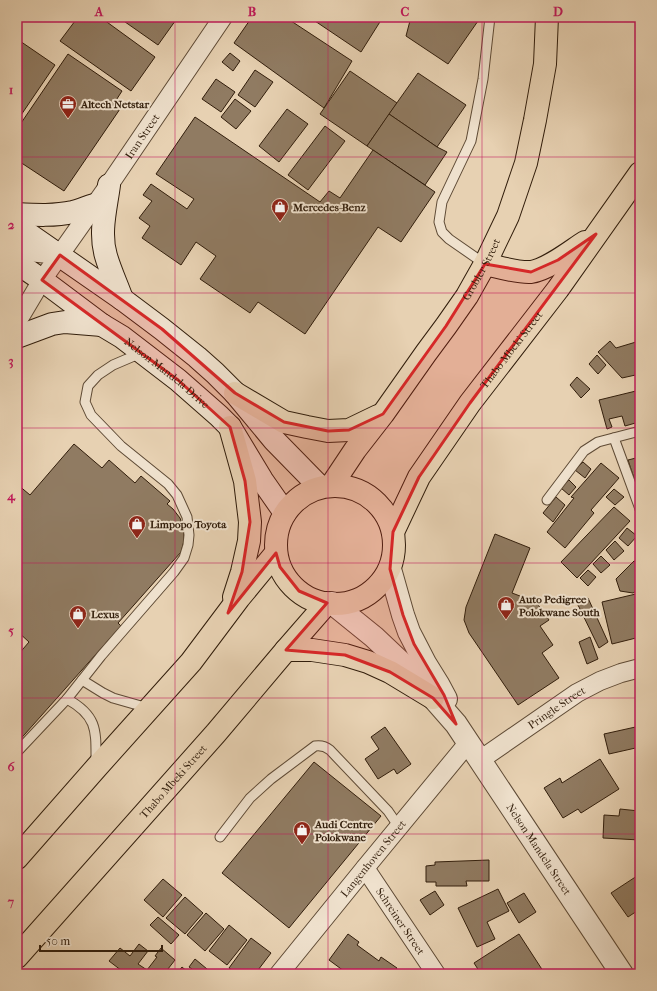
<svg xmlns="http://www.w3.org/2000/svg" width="657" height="991" font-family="'IM FELL French Canon',serif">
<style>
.building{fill:#907b62;stroke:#311d0b}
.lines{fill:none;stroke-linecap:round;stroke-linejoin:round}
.service-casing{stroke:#5e4a35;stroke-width:11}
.minor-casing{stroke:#5e4a35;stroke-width:20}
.tertiary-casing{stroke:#5e4a35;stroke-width:24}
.secondary-casing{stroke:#311d0b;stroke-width:24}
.primary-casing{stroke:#311d0b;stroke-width:24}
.service{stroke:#efe1cd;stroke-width:9}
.minor{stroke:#efe1cd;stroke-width:18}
.tertiary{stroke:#efe1cd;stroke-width:22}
.secondary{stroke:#efe1cd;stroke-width:22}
.primary{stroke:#e7d1b2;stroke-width:22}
.marked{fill:#d62828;fill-opacity:0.2;stroke:#d62828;stroke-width:3;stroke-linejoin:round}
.grid{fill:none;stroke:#c2185b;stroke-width:1;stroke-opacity:0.55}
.labels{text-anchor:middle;stroke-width:4;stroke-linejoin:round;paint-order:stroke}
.poi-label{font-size:11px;font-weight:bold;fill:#311d0b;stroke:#efe1cd;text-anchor:start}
.street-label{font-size:11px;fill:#311d0b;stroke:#efe1cd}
.neatline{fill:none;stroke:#c2185b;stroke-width:1.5}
.grid-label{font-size:13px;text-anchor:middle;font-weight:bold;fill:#c2185b}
</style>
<rect width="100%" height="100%" fill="#e7d1b2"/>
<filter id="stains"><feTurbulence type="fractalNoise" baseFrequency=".005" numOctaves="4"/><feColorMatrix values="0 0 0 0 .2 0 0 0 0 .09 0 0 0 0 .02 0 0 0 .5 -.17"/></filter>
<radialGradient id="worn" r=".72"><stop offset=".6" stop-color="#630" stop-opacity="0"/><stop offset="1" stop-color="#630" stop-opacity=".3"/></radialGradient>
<!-- building -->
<g class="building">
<polygon points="78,17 100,17 155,57 131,91 60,41"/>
<polygon points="118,17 178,17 158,45"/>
<polygon points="252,17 285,17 352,61 324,108 234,43"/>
<polygon points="309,17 383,17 361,52"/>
<polygon points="411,17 472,17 478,21 448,64 406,36"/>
<polygon points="17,39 55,65 17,121"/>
<polygon points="230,53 240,61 233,71 222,62"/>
<polygon points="68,54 122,91 113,105 120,109 64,191 17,160 17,129"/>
<polygon points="255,70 273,82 255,107 238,95"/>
<polygon points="350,71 397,103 367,146 320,114"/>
<polygon points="418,73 466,105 437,147 389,114"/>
<polygon points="216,79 235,92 221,112 202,99"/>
<polygon points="235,99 251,111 236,129 221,117"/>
<polygon points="287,109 308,124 279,162 259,146"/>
<polygon points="389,114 437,147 447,152 425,185 367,146"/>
<polygon points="195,117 320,202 329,191 340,198 373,150 435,192 401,242 378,227 305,334 258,302 250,313 200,279 216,256 196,242 181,265 142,238 150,226 139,218 152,201 143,195 151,184 187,209 194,199 156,174"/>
<polygon points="325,126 345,141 308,190 288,175"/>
<polygon points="610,341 616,348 636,342 639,350 640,350 640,374 622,378 598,352"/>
<polygon points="597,355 606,365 598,374 589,364"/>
<polygon points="577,377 590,389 581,398 570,385"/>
<polygon points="640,390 640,413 637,414 639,422 625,426 622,416 609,419 612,427 607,429 599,400"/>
<polygon points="74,444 102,468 109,460 135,483 141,476 170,501 167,504 173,509 180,518 184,529 184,541 181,552 118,623 121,626 17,743 17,656 29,642 17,631 17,484 30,495"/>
<polygon points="640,457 640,496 628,460"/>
<polygon points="583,462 591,469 585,478 575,470"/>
<polygon points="601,463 619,478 591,510 594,513 565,548 547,532 574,498 571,497"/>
<polygon points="569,480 576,487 569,495 561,488"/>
<polygon points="614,489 624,497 615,505 606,497"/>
<polygon points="556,497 565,505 553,522 543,513"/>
<polygon points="614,507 630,521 577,578 561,562"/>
<polygon points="627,528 637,536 628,546 619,538"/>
<polygon points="495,534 530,548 512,593 536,602 549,620 540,626 553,645 542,653 559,678 518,705 469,633 464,620 466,607"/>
<polygon points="615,541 624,551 614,560 606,550"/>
<polygon points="601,556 610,565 601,573 593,564"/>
<polygon points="634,561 640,561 640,589 633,593 620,591 616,579"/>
<polygon points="588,570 596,577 588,586 580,578"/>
<polygon points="640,593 640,637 612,644 602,602"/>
<polygon points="588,598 608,642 599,648 577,603"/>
<polygon points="590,637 598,659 587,664 579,642"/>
<polygon points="640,726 640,747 609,754 604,734"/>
<polygon points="385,727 411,764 397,774 394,769 378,779 365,759 379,749 371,737"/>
<polygon points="600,759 619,789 581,813 578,809 563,818 544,788 560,778 562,783"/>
<polygon points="314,762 381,816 289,928 222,873"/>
<polygon points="620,809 639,811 638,817 640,817 640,840 603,838 604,815 619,816"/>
<polygon points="489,860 489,881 466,881 467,886 436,886 436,882 426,882 426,866 435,865 435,862"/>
<polygon points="640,874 640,909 628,917 611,893"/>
<polygon points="163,879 182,895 163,917 144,900"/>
<polygon points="498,889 509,911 487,922 495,939 477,947 458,908"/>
<polygon points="435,891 444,905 430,915 420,900"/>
<polygon points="524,893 536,912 519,923 507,903"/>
<polygon points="185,897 203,913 185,934 166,918"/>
<polygon points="206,913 224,929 205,951 187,935"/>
<polygon points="158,917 179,935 171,944 150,925"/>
<polygon points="229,925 247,940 227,965 209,951"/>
<polygon points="348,934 359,942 357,945 379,961 381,957 397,968 393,974 348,974 329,960"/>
<polygon points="519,934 545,974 481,974 474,963"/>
<polygon points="251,938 271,953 255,974 238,974 229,968"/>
<polygon points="139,944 148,951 138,964 147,970 157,957 155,956 161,948 175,960 164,974 126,974 109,961 120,948 130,956"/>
<polygon points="195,959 213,974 178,974 177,973 182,967 189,973 192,969 189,967"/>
</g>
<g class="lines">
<defs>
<g id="service">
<polyline points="485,264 449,239 442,232 439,222 442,202 471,141 483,79 490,17"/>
<polyline points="614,438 640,509"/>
<polyline points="547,500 584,451 598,442 640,431"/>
<polyline points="82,680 103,693 113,698 148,708"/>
<path d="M67,699C98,716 96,731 96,763"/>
<polyline points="17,752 67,699 101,656 174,572 184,558 188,545 189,535 187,517 177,495 168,484 121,446 91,415 85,402 88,386 98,375 113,365 141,353"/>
<path d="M220,837L250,798L271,779L315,746C321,745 325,746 330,750L388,811L399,827"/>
</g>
<g id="minor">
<polyline points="17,251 60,255"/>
<path id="s1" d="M17,322L42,280L109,185L223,17"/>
<path id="s2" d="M480,760L577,693L600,681L621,673L640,668"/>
<path id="s3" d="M365,868L436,974"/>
<path id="s4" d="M279,974L365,868L468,743"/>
</g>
<g id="tertiary">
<polyline points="390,569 403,615 409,632 425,663 438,684 446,699"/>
<path id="s5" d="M332,603L374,637L392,654L407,668L456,724L622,974"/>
</g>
<g id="secondary">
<path d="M109,185C106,208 99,233 106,256C110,270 117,285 122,299"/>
<path d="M17,214C36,215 55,216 73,212C81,210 87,207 94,205"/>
<polyline points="17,226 122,299 162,329 197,357 215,373 235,393 274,440 320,487"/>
<path id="s6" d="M17,263L42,280L102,325L122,337L178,380L219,416L230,427L262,480L285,513"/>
<polyline points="17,337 52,324 65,322 102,325"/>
</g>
<g id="primary">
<path d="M485,264C499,267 517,273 531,272C549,269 571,251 585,242"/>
<polyline points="235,393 284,422 307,427 328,431 349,430 378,416"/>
<polyline points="230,427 245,481 250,522 249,541 242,572 234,597"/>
<path id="s7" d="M331,486L355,450L383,414L426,353L446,326L467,296L485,264L508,216L526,163L535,120L545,64L547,17"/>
<circle cx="335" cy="545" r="59"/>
<path id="s8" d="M393,532L419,477L470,403L558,289L640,173"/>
<polyline points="286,650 312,650 345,655 368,662 390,672 433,698"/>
<polyline points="17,858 96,768 191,662 239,598 276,553"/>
<path id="s9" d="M17,957L216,733L286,650L327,603"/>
</g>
</defs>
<!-- service casing -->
<use href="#service" class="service-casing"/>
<!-- minor casing -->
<use href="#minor" class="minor-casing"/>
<!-- tertiary casing -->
<use href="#tertiary" class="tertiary-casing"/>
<!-- secondary casing -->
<use href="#secondary" class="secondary-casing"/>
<!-- primary casing -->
<use href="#primary" class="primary-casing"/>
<!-- service -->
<use href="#service" class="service"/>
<!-- minor -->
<use href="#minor" class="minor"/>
<!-- tertiary -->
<use href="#tertiary" class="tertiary"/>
<!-- secondary -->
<use href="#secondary" class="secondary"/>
<!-- primary -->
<use href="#primary" class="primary"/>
</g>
<!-- marked area -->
<path class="marked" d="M596,234L470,403L419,477L393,532L390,569L403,615L414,644L444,695L456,724L433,698L390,672L345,655L286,650L327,603L299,591L280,567L276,553L228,613L242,572L250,522L245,481L230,427L178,380L42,280L60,255L162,329L235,393L284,422L328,431L349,430L383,414L446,326L485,264L531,272L558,260Z"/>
<!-- grid -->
<path class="grid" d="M175,17V974M328,17V974M482,17V974M17,157H640M17,293H640M17,428H640M17,563H640M17,698H640M17,834H640"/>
<!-- icons -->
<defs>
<symbol id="office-pin" viewBox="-11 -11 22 30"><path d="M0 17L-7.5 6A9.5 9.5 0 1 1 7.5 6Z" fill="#8f2418" stroke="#efe1cd"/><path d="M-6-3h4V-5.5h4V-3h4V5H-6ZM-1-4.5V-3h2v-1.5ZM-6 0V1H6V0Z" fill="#fff"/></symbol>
<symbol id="shop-pin" viewBox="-11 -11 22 30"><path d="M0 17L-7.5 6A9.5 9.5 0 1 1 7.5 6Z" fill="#8f2418" stroke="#efe1cd"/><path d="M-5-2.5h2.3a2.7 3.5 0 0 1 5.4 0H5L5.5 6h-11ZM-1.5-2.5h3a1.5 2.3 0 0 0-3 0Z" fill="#fff"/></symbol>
</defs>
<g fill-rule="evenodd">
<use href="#office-pin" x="58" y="94" width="20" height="27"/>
<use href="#shop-pin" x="270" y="197" width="20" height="27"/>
<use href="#shop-pin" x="127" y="514" width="20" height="27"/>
<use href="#shop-pin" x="496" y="595" width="20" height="27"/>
<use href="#shop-pin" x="68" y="604" width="20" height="27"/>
<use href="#shop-pin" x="292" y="820" width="20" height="27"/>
</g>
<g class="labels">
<!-- poi labels -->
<g class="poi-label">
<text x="81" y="108">Altech Netstar</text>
<text x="293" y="211">Mercedes-Benz</text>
<text x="150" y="528">Limpopo Toyota</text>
<text x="519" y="603">Auto Pedigree<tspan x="519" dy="13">Polokwane South</tspan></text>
<text x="91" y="618">Lexus</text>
<text x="315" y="828">Audi Centre<tspan x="315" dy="13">Polokwane</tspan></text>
</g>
<!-- street labels -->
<g class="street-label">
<text dy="4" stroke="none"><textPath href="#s1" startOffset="224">Iran Street</textPath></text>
<text dy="4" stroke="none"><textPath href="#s7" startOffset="264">Grobler Street</textPath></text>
<text dy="4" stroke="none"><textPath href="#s8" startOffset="218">Thabo Mbeki Street</textPath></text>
<text dy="4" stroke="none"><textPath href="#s6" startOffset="186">Nelson Mandela Drive</textPath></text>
<text dy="4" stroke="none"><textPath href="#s2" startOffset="93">Pringle Street</textPath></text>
<text dy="4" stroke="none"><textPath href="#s9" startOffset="235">Thabo Mbeki Street</textPath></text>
<text dy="4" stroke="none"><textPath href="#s5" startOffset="324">Nelson Mandela Street</textPath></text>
<text dy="4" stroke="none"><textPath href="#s4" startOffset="149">Langenhoven Street</textPath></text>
<text dy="4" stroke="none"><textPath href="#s3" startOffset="64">Schreiner Street</textPath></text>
</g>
</g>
<!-- margin -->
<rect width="657" height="991" fill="none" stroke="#e7d1b2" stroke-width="44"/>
<!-- scale -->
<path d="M40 945v6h122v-6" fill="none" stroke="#311d0b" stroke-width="2"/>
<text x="46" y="945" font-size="12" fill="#311d0b" stroke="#efe1cd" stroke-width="3" paint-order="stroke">50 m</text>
<rect x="22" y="22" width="613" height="947" class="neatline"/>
<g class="grid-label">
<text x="99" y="16">A</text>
<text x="252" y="16">B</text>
<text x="405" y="16">C</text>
<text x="558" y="16">D</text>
<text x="11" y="94">1</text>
<text x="11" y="229">2</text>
<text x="11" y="365">3</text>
<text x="11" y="500">4</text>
<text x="11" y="635">5</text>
<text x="11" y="771">6</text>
<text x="11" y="906">7</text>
</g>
<rect width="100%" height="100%" filter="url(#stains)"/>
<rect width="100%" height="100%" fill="url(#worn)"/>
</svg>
